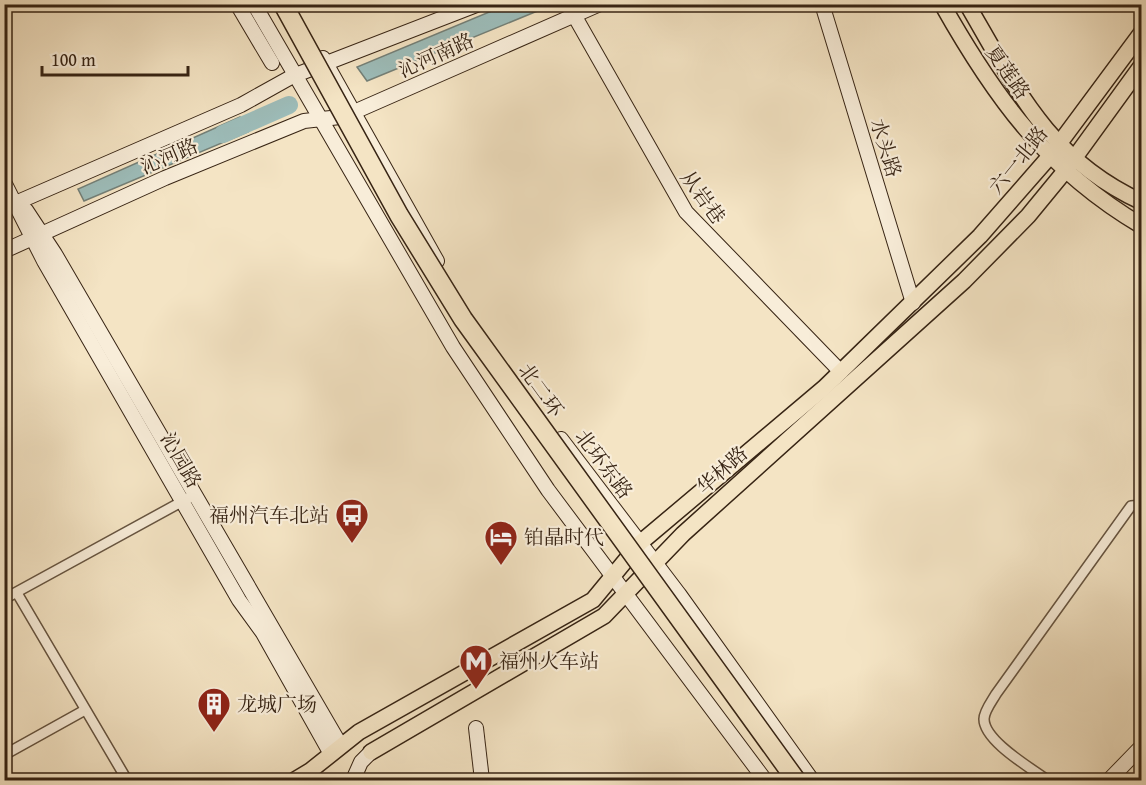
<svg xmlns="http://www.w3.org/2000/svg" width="1146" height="785" font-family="'Gentium Book Plus','Noto Serif SC',serif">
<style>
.water{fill:#9dbdba;stroke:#748078;stroke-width:1.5}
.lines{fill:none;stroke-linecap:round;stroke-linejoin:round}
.river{stroke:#9dbdba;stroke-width:18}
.street-casing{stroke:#665440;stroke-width:12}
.secondary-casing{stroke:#372414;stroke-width:16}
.primary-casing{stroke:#372414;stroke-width:18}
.street{stroke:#f8edd9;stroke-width:9}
.secondary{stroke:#f8edd9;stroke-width:14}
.primary{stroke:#f4e4c4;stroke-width:15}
.highway-bridge-casing{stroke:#372414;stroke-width:21;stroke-linecap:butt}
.highway-bridge{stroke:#f4e4c4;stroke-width:18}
.labels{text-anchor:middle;stroke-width:4.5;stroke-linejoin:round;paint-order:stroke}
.street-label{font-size:20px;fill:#372414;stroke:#f8edd9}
.poi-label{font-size:20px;fill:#372414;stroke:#f8edd9;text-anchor:start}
</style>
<rect width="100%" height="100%" fill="#f4e4c4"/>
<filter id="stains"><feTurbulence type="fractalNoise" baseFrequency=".00333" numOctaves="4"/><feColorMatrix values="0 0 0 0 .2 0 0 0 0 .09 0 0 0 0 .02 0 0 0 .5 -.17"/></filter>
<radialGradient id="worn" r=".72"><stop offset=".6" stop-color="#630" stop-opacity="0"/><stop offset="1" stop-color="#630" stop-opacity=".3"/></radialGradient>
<!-- water -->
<g class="water">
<polygon points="506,5 552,5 367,81 357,67"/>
<polygon points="240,117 248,132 84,201 78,189"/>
</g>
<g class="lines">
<!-- river -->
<polyline class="river" points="223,134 289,105"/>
<defs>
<g id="street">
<polyline points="17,593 127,780"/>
<polyline points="4,599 194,495"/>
<polyline points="4,755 85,710"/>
<path d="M1047,780C1031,768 984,741 984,719C984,711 992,701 996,694L1131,506L1142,505"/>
</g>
<g id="secondary">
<polyline points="237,4 272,63"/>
<polyline points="254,4 453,347 548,490 765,780"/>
<polyline points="822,4 913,303"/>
<polyline points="574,15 686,212 841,372"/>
<polyline points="323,58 437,261"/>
<polyline points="4,182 44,261 239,600 263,633 331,754"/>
<polyline points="4,208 241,105 293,76 479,4"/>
<polyline points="26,210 55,254 341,746"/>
<polyline points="4,251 165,178 304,121 340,117 354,112 600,4"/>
<polyline points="561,439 679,594 812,780"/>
<polyline points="476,728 482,780"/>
<polyline points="353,780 361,762 371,752"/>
<polyline points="1109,780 1142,746"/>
</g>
<g id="primary">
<path d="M942,4C995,98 1047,170 1142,226"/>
<path d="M967,4C1016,88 1048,159 1142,202"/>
<polyline points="371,752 604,616 683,534 964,281 1028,216 1065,171 1142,65"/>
<polyline points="295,780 310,771 359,732 593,600 640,543 824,388 980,236 1050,156 1142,32"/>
</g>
</defs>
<!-- street casing -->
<use href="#street" class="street-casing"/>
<!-- secondary casing -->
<use href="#secondary" class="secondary-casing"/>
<!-- primary casing -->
<use href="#primary" class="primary-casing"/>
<!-- street -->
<use href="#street" class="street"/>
<!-- secondary -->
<use href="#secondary" class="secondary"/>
<!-- primary -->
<use href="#primary" class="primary"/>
<defs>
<polyline id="highway-bridge" points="283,4 399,215 463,319 796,780"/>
</defs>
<!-- highway-bridge casing -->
<use href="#highway-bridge" class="highway-bridge-casing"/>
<!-- highway-bridge -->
<use href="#highway-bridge" class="highway-bridge"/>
</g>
<!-- icons -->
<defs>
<symbol id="bus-pin" viewBox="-11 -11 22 30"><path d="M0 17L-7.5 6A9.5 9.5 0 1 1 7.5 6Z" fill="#8f2418" stroke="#f8edd9"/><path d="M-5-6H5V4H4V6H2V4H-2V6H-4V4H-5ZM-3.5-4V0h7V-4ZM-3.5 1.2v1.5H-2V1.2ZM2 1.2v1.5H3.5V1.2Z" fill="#fff"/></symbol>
<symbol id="hotel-pin" viewBox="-11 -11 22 30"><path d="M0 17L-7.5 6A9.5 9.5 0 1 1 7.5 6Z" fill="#8f2418" stroke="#f8edd9"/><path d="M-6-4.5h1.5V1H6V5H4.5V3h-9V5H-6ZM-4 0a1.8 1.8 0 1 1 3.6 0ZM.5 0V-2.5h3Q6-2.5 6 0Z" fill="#fff"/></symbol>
<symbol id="metro-pin" viewBox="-11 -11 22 30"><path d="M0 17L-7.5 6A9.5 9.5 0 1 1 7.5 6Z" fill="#8f2418" stroke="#f8edd9"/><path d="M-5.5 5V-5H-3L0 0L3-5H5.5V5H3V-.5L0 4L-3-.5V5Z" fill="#fff"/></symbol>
<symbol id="building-pin" viewBox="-11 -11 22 30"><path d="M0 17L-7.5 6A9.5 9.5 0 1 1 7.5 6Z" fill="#8f2418" stroke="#f8edd9"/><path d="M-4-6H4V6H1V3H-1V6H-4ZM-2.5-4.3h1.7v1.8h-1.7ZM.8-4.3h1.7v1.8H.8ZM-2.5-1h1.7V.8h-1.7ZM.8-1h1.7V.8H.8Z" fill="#fff"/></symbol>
</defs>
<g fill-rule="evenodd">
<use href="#bus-pin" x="333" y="496" width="38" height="52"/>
<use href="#hotel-pin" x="482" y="518" width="38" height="52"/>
<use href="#metro-pin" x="457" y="642" width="38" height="52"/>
<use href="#building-pin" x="195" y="685" width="38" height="52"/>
</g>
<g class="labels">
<!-- street labels -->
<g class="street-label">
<text transform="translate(436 55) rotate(-24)" y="7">沁河南路</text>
<text transform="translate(1008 72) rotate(55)" y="7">夏莲路</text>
<text transform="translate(886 148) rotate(73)" y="7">水头路</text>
<text transform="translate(169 156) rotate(-23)" y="7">沁河路</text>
<text transform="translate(1018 160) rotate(-51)" y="7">六一北路</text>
<text transform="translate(703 197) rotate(54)" y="7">从岩巷</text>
<text transform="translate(541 390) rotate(54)" y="7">北二环</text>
<text transform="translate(181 460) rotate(60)" y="7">沁园路</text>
<text transform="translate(604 464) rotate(53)" y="7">北环东路</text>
<text transform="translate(722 470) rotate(-42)" y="7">华林路</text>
</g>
<!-- poi labels -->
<g class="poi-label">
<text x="329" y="522" text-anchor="end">福州汽车北站</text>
<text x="524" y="544">铂晶时代</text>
<text x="499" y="668">福州火车站</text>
<text x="237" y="711">龙城广场</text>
</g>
</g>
<!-- margin -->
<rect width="1146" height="785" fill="none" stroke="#f4e4c4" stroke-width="24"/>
<rect x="6" y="6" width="1134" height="773" fill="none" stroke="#372414" stroke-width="3"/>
<rect x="12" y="12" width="1122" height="761" fill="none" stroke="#372414" stroke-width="1.5"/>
<!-- scale -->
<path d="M42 66v9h146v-9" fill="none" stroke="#372414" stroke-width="3"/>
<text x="51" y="66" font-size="18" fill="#372414" stroke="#f8edd9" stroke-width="4.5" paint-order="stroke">100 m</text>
<rect width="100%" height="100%" filter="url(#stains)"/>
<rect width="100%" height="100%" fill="url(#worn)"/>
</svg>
